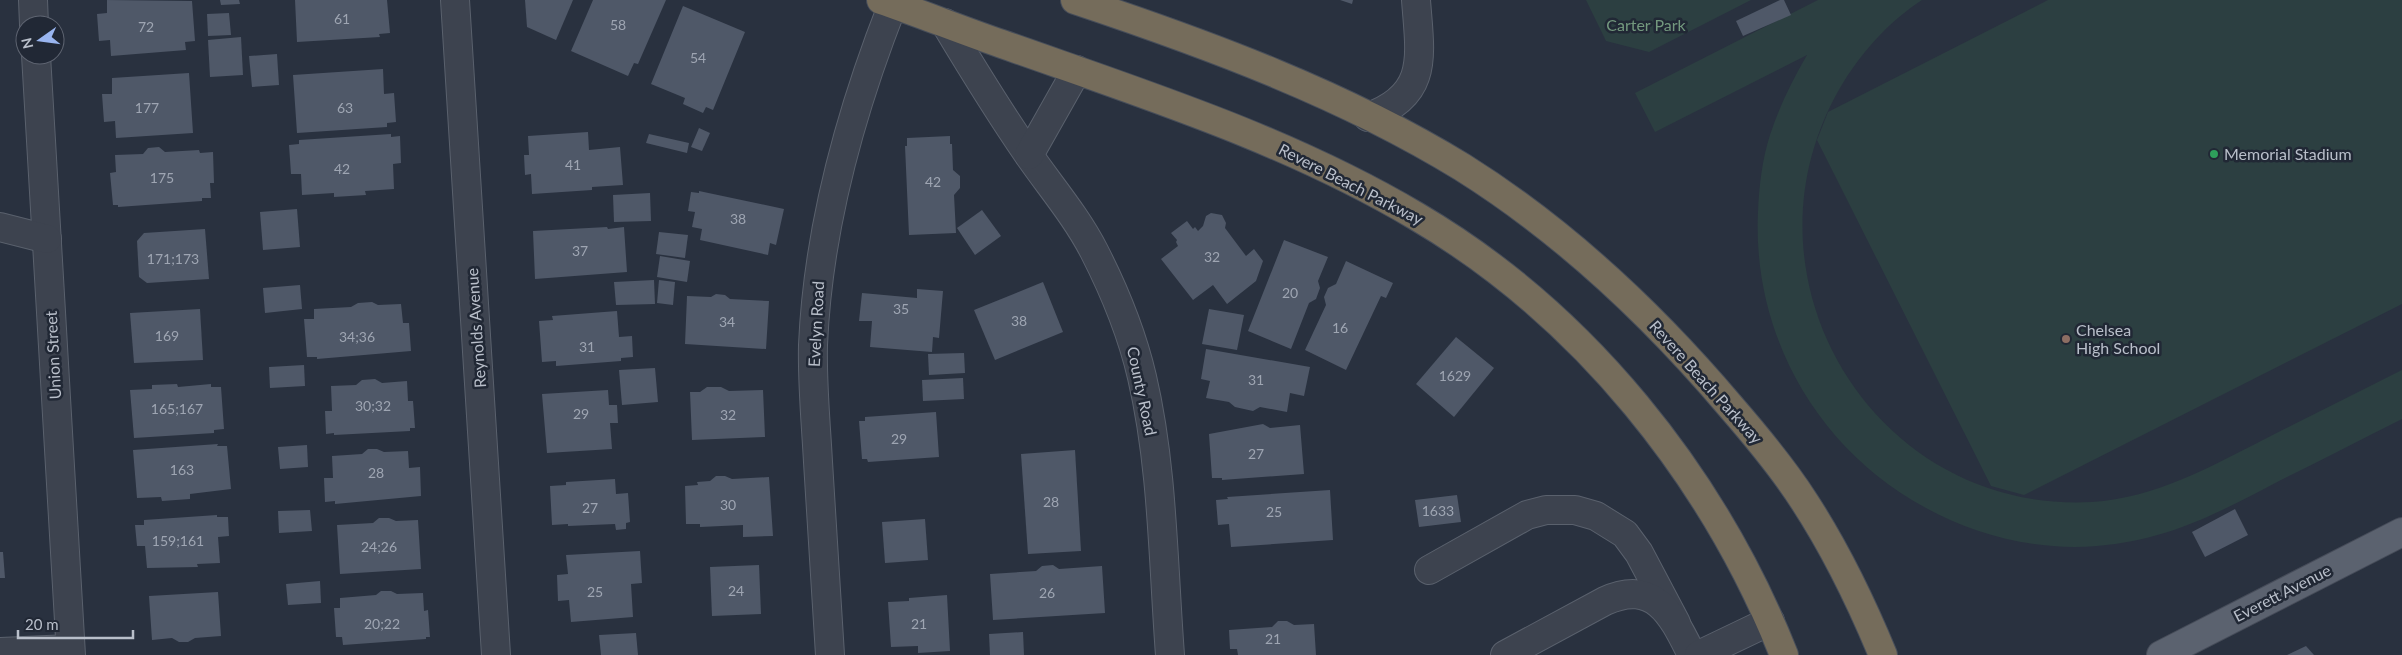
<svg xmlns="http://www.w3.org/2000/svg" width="2402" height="655" font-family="Lato,sans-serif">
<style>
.green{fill:#2c3f41}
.building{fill:#4f5868}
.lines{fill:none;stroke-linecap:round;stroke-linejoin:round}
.minor-casing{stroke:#5a616d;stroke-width:30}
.major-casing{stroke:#464c59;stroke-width:30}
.highway-casing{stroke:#474e5a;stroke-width:30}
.minor{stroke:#3d434f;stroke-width:28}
.major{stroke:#5b626f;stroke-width:28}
.highway{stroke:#756c5b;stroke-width:28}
.leisure-dot{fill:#2e9e5b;stroke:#212835;stroke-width:2}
.education-dot{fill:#8d6e63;stroke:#212835;stroke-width:2}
.labels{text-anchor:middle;stroke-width:5;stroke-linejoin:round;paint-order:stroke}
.number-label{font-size:14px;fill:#9ea5b2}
.park-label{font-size:16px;fill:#73987e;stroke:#212835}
.poi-label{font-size:16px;fill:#b9bfca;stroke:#212835;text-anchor:start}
.street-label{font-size:16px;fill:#b9bfca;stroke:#212835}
</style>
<rect width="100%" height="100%" fill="#29313f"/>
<!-- green -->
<g class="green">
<polygon points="1586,0 1751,0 1649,52 1606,41"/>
<path d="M1818,0H1922C1888,22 1860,54 1840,88C1731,276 1873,514 2092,502C2155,498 2210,467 2265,439C2310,416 2356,393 2402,370V419C2362,439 2322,460 2281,480C2218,513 2169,540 2097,546C2038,551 1977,536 1926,508C1818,450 1752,335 1758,212C1759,187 1762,160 1770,135C1779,107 1792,81 1807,55L1655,132L1635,93Z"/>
<polygon points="2048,0 2402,0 2402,304 2024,495 1991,486 1817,140 1828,112"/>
</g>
<!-- building -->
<g class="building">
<polygon points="107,0 192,1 195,41 185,42 186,50 111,56 110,40 99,41 97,14 107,13"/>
<polygon points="220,0 239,0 240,4 221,5"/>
<polygon points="295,0 387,0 390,33 379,34 380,37 297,42"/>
<polygon points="525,0 573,0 556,40 527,27"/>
<polygon points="593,0 666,0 638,64 634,63 628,76 571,51"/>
<polygon points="1340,0 1353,0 1352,4"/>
<polygon points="1780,0 1784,0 1791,15 1743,36 1736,21"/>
<polygon points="683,6 745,32 713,110 706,107 703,113 683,104 685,98 651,84"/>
<polygon points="229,13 231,35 208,36 207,14"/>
<polygon points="241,37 243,75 210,77 208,40"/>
<polygon points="277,54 279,85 252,87 249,56"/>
<polygon points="383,69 384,94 394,93 396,122 387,123 387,127 297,133 293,75"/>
<polygon points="189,73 193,133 116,138 115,121 104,122 102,94 112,94 112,78"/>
<polygon points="699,128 710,133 702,151 691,147"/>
<polygon points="588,132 589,150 620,147 623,185 592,187 592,190 532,194 531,174 525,175 524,155 529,155 528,136"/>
<polygon points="391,134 391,137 400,136 401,163 393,164 394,189 365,191 366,195 334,197 334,193 302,195 301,174 291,174 289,145 299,144 299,140"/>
<polygon points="649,134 689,143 687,153 646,143"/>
<polygon points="950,136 950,144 952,144 953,170 960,176 960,188 954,195 956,233 909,235 905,146 907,146 907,138"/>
<polygon points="159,147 165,152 199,150 200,153 213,152 214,183 210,183 211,198 202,198 202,201 118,207 118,205 113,205 110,173 116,172 115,155 143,154 148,148"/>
<polygon points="699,191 784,209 776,245 770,243 768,255 700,240 702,229 692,227 695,212 688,211 691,192 699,193"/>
<polygon points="650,193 651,221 614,222 613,195"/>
<polygon points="297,209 300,247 263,250 260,212"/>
<polygon points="982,210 1001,236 975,255 957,228"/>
<polygon points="1211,213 1222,215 1226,223 1225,228 1246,256 1254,249 1263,261 1256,281 1227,304 1213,285 1193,300 1161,259 1178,246 1176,242 1177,240 1171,233 1187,221 1193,229 1195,227 1198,231 1203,226 1206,216"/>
<polygon points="607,227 608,229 624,227 627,272 535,279 533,231"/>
<polygon points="205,229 209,279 147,283 139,277 137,241 144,233"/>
<polygon points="659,232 688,235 685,258 656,254"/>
<polygon points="1284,240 1328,257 1318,281 1320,288 1316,299 1309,303 1291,349 1248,331"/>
<polygon points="660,256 690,261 687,282 657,277"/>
<polygon points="1346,261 1393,283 1386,298 1381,296 1346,370 1305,350 1326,305 1324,297 1328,288 1336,284"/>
<polygon points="654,280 655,304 616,305 614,282"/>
<polygon points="659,280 675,282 673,305 657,303"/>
<polygon points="1043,282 1063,332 995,360 974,310"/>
<polygon points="300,285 302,309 265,313 263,288"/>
<polygon points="917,289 943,291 939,338 933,337 932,352 870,347 872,321 859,321 862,293 917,298"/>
<polygon points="716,294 725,295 730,299 769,301 766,349 685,344 687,296 711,297"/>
<polygon points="372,302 378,305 401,304 403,323 409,323 411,351 317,359 317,357 307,357 304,319 314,319 314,309 351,307 358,303"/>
<polygon points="200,309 203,360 134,363 130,313"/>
<polygon points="1209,309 1244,315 1237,350 1202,344"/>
<polygon points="617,311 619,337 632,336 633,357 621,358 621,361 556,366 556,361 542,362 539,321 553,320 552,316"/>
<polygon points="1456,337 1494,368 1454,417 1416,384"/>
<polygon points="1206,349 1310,367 1304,396 1290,393 1287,412 1260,407 1253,411 1235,407 1229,402 1206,398 1210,381 1201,379"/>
<polygon points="964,353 965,373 929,375 928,354"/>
<polygon points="304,365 305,386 270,388 269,367"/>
<polygon points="655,368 658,402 622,405 619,370"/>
<polygon points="963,378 964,399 923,401 922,380"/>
<polygon points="375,379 382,383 407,381 408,401 413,401 415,428 410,428 410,431 334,435 334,433 326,434 325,411 332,411 331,386 356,385 362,380"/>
<polygon points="177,384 178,387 211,384 211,387 221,387 224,429 214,430 214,433 134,438 130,390 152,389 152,385"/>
<polygon points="707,387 721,387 729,391 763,390 765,437 692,440 690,392 700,392"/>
<polygon points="608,390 609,405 617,405 618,423 610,423 612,449 547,453 542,394"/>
<polygon points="936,412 939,457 868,462 867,459 862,459 859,421 865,421 865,417"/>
<polygon points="1263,424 1270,428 1300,425 1304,474 1222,480 1222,478 1212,478 1209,434"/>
<polygon points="218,444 217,446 227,446 231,489 190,494 190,499 162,501 161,497 137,498 133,450"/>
<polygon points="307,445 308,467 280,469 278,447"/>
<polygon points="368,449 377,449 384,452 408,451 409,468 420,467 421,496 335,504 335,501 325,502 324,478 333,478 332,456 362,454"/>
<polygon points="1075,450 1081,551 1028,554 1021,454"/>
<polygon points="716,476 725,476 732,479 769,477 773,536 743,537 743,525 700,527 700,524 686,524 685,486 698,485 697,482 710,481"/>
<polygon points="615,479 616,494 628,493 630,522 626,523 626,529 616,530 615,524 568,526 568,524 552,525 550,486 566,485 566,482"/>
<polygon points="1330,490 1333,540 1231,547 1229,524 1218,525 1216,500 1228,499 1227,497"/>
<polygon points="1457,495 1461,522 1419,527 1415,500"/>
<polygon points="2235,509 2248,535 2205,557 2192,532"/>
<polygon points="310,510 312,531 279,533 278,511"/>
<polygon points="217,515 217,517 228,517 229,536 218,537 220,563 197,564 198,567 147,568 145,546 137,546 135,525 144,525 144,520"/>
<polygon points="379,518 389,518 396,521 418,520 421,569 340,574 337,525 373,523"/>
<polygon points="925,519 928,560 885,563 882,522"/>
<polygon points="640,551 642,583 631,584 633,617 571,622 569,600 558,601 557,575 568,574 566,555"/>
<polygon points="0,552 3,552 5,578 0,578"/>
<polygon points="759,565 761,614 712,616 710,567"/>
<polygon points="1053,565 1059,569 1102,566 1105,613 993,620 990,574 1036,571 1042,566"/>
<polygon points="320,581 321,603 288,605 286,584"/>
<polygon points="381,591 391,591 397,594 423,593 424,611 428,610 430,637 426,637 426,639 343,645 342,637 336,637 334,608 340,608 340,598 376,595"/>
<polygon points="218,592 221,636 195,638 188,642 179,642 172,638 152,640 149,596"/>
<polygon points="947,595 950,651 918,653 918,646 891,647 888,602 909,601 909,598"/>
<polygon points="1278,621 1287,621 1294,625 1314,624 1316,655 1238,655 1237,649 1230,649 1229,630 1272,627"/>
<polygon points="1023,632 1024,655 990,655 989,634"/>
<polygon points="636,633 638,655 601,655 599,635"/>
<polygon points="2306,646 2314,655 2287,655"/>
</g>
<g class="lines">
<defs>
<g id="minor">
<polyline points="33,0 34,25"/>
<polyline points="455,0 496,655"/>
<path d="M945,23C972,68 999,112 1028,154C1050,186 1076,216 1094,251C1114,290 1132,334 1142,377C1163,467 1163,563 1170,655"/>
<polyline points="36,55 71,655"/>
<path d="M1368,117C1430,95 1420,55 1416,0"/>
<polyline points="1029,155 1077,70"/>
<polyline points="0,227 47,239"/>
<polyline points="1429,570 1527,515 1546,510 1575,510 1596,516 1625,534 1639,553 1676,623"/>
<polyline points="0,652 70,649"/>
<path d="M830,655C826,591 822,527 818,462C816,424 812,384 813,345C818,228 850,113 893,4"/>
<path d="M1505,655L1605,601C1656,578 1673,617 1692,655"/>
<polyline points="1699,655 1770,621"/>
</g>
<polyline id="major" points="2161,655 2402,532"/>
<g id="highway">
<path d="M881,0C922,14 961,30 1002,44C1143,94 1286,139 1416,216C1583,314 1713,476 1784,655"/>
<path d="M1075,0C1207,44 1343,94 1462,167C1564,231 1654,316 1731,407C1757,437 1783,468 1804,501C1836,550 1861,602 1883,655"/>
</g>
</defs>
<!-- minor casing -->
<use href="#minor" class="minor-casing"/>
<!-- major casing -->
<use href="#major" class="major-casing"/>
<!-- highway casing -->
<use href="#highway" class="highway-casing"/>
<!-- minor -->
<use href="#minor" class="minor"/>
<!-- major -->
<use href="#major" class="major"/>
<!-- highway -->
<use href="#highway" class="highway"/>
</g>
<!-- markers -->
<circle class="leisure-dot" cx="2214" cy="154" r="5"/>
<circle class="education-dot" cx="2066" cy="339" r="5"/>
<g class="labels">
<!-- number labels -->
<g class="number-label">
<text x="342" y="24">61</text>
<text x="618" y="30">58</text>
<text x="146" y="32">72</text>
<text x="698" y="63">54</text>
<text x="147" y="113">177</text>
<text x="345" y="113">63</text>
<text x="573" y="170">41</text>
<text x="342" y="174">42</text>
<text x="162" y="183">175</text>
<text x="933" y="187">42</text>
<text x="738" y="224">38</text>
<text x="580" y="256">37</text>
<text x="1212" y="262">32</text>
<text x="173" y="264">171;173</text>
<text x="1290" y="298">20</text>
<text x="901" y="314">35</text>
<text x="1019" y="326">38</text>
<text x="727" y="327">34</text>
<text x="1340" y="333">16</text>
<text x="167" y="341">169</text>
<text x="357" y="342">34;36</text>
<text x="587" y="352">31</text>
<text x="1455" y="381">1629</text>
<text x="1256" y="385">31</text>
<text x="373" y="411">30;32</text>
<text x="177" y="414">165;167</text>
<text x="581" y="419">29</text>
<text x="728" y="420">32</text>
<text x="899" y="444">29</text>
<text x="1256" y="459">27</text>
<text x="182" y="475">163</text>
<text x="376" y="478">28</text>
<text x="1051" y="507">28</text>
<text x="728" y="510">30</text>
<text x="590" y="513">27</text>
<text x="1438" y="516">1633</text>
<text x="1274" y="517">25</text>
<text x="178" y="546">159;161</text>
<text x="379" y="552">24;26</text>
<text x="736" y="596">24</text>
<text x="595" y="597">25</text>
<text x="1047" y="598">26</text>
<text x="382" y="629">20;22</text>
<text x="919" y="629">21</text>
<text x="1273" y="644">21</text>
</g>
<!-- park labels -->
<g class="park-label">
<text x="1646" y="31">Carter Park</text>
</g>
<!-- poi labels -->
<g class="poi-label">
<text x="2224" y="160">Memorial Stadium</text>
<text x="2076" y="336">Chelsea<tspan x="2076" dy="18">High School</tspan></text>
</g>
<!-- street labels -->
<g class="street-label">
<text transform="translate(1351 184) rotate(27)" y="6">Revere Beach Parkway</text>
<text transform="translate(816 324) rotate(-87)" y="6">Evelyn Road</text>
<text transform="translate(476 328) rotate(-94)" y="6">Reynolds Avenue</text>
<text transform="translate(53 355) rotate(-93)" y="6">Union Street</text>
<text transform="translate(1706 382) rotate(48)" y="6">Revere Beach Parkway</text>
<text transform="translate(1142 391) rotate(78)" y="6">County Road</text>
<text transform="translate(2282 593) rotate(-27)" y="6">Everett Avenue</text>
</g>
</g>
<!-- north arrow -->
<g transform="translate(40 40) rotate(256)"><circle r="24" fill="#212835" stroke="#5e6471"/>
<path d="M0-4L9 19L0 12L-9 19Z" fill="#99b5ef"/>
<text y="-8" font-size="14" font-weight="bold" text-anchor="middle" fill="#b9bfca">N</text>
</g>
<!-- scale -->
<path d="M18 630v8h115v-8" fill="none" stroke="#b9bfca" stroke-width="2.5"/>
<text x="25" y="630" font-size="15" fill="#b9bfca" stroke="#212835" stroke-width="4" paint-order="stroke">20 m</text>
</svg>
